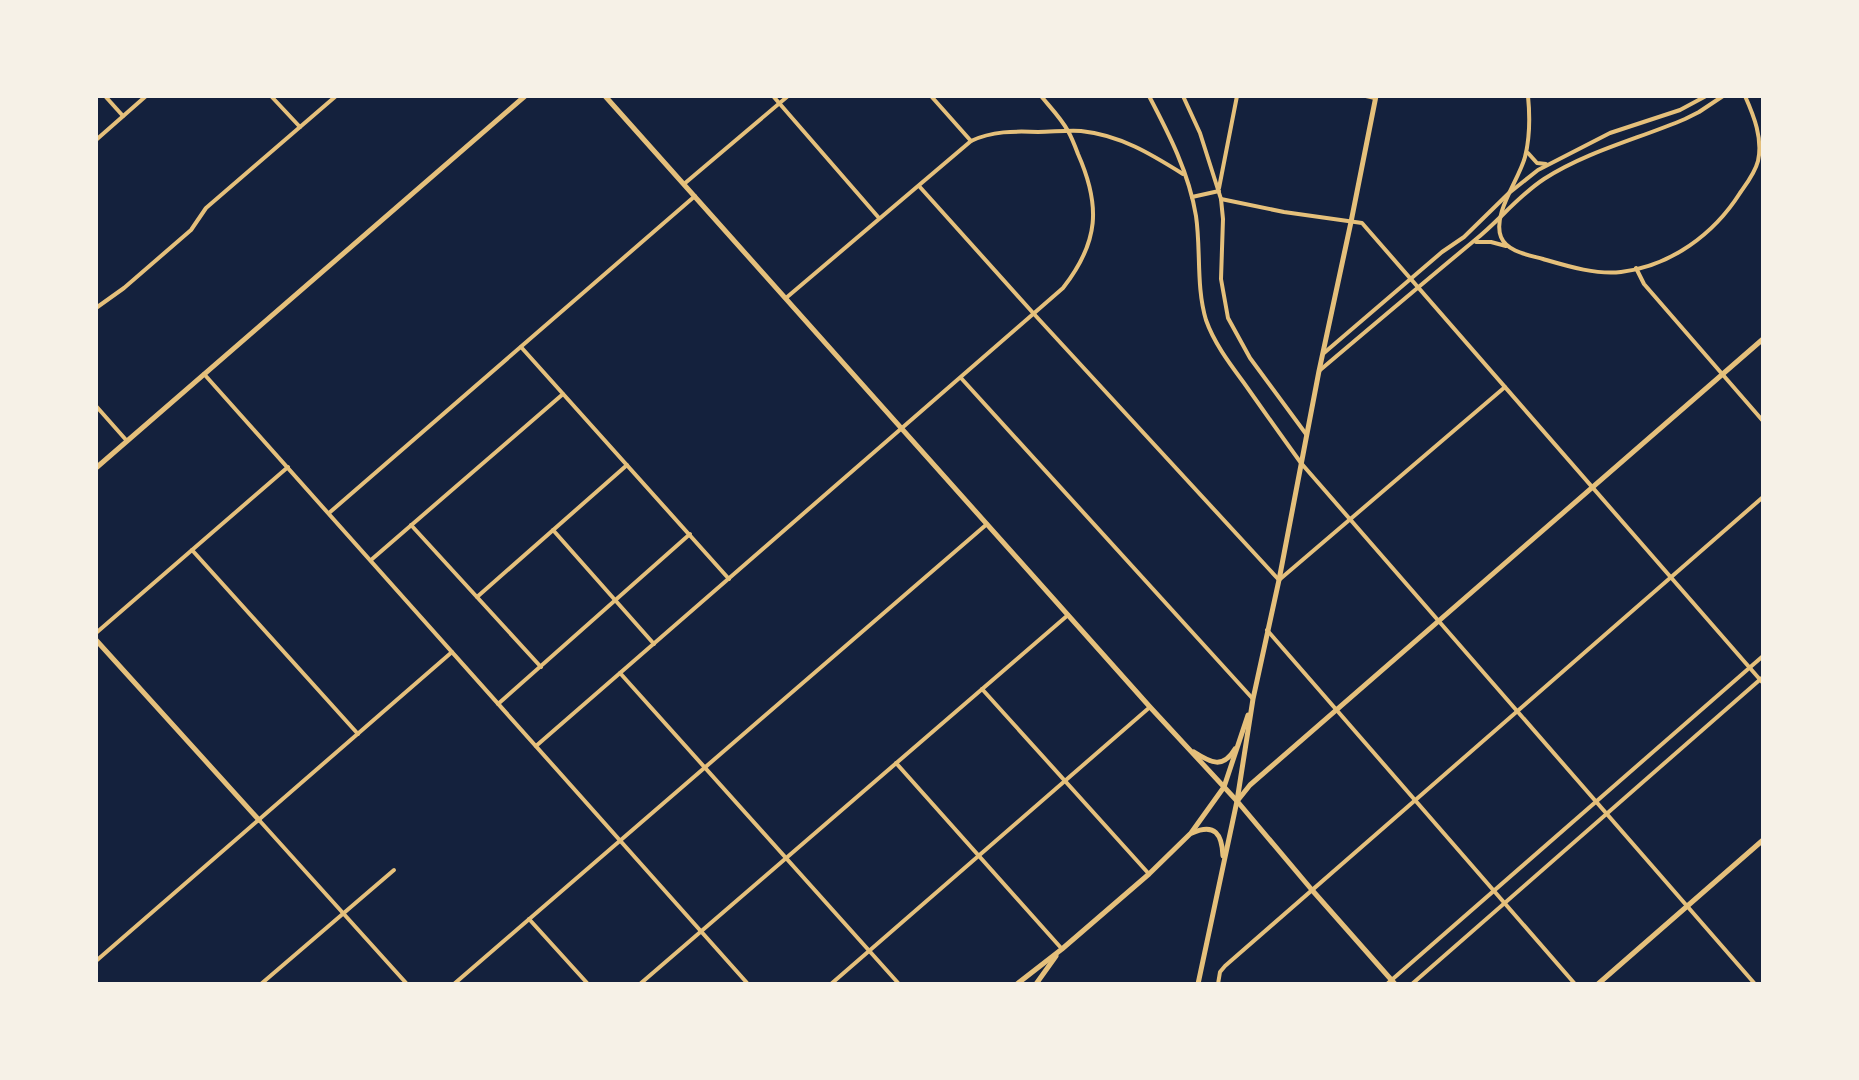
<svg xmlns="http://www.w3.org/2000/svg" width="1859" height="1080" font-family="Manrope,sans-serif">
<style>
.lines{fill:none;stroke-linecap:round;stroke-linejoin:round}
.minor{stroke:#e5c07b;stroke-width:4}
.tertiary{stroke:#e5c07b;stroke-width:5}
.secondary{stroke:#e5c07b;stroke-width:5}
</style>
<rect width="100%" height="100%" fill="#14213d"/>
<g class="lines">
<!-- minor -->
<g class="minor">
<polyline points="105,96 123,116"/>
<polyline points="271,96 300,127"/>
<polyline points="773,96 879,218"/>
<polyline points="931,96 971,141"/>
<path d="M1149,96C1169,134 1189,173 1196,216C1201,250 1196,287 1206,320C1214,343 1230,364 1244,383C1263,410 1282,437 1301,463L1755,984"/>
<polyline points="1183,96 1200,133 1221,199 1223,219 1221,279 1228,318 1250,358 1306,434"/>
<polyline points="1366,96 1375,98"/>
<path d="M1528,96C1530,116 1530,137 1525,157C1519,180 1492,214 1501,237C1507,252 1529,255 1543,259C1567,266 1596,275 1621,272C1671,266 1714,234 1740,193C1747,183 1755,173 1758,161C1763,139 1754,116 1745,96"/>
<polyline points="96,140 146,96"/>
<polyline points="1528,153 1537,163 1546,164"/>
<polyline points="684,184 788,96"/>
<polyline points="919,186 1034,314 1279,580 1505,387"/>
<polyline points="1219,188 1237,96"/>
<polyline points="1192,197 1219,191"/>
<polyline points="1221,199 1284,212 1362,223 1763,683"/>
<polyline points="1476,242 1491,242 1506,246"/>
<polyline points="1636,268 1644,284 1763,421"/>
<path d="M786,298L971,141C992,131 1014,131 1038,132C1052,132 1067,130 1081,131C1120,135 1151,154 1183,174"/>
<polyline points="96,308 124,288 191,230 206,208 336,96"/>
<polyline points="521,347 729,579"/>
<polyline points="1324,353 1442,252 1464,237 1509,193 1538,170 1610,133 1680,110 1706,96"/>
<path d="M1319,371C1371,327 1423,283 1475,240C1499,221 1518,196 1544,179C1588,151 1638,139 1685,119L1699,112L1723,96"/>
<polyline points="204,374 748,984"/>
<polyline points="961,378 1253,699"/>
<polyline points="96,406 127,441"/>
<polyline points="329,513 695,196"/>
<polyline points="411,525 541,667"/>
<polyline points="553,530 654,644"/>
<polyline points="192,550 358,734"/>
<polyline points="371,560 563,394"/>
<polyline points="477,597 627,465"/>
<polyline points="1267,630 1575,984"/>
<polyline points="96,633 288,467"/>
<polyline points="620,673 899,984"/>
<polyline points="982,689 1149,874"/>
<polyline points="498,704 690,534"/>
<path d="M536,746L1063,288C1099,242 1101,206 1078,154C1075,146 1072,138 1068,131C1061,118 1050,107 1041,96"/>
<polyline points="896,763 1062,949"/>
<polyline points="259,820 407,984"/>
<polyline points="529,919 588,984"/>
<polyline points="96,961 452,652"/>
<polyline points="261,984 394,870"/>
<polyline points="454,984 987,524"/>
<polyline points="640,984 1068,615"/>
<polyline points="831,984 1150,707"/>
<polyline points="1218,984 1220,972 1225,966 1763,497"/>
<polyline points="1387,984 1763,656"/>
<polyline points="1412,984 1763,677"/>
</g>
<!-- tertiary -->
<g class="tertiary">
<polyline points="96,468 525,96"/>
<polyline points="96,640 259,820"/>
<polyline points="1237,801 1312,890 1395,984"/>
<polyline points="1598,984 1763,840"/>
</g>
<!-- secondary -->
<g class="secondary">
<polyline points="605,96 1150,707 1237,801"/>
<path d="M1194,752C1211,763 1223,769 1235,749"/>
<polyline points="1238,800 1250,785 1763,339"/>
<path d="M1192,833C1215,823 1222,834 1223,856"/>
<polyline points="1017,984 1062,949 1149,874 1191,833 1224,787 1248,715"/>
<polyline points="1036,984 1056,956"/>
<polyline points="1198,984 1237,801 1253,699 1279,580 1319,371 1351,222 1376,96"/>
</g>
</g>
<!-- border -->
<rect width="1859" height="1080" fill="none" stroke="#f6f1e7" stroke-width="196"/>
</svg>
